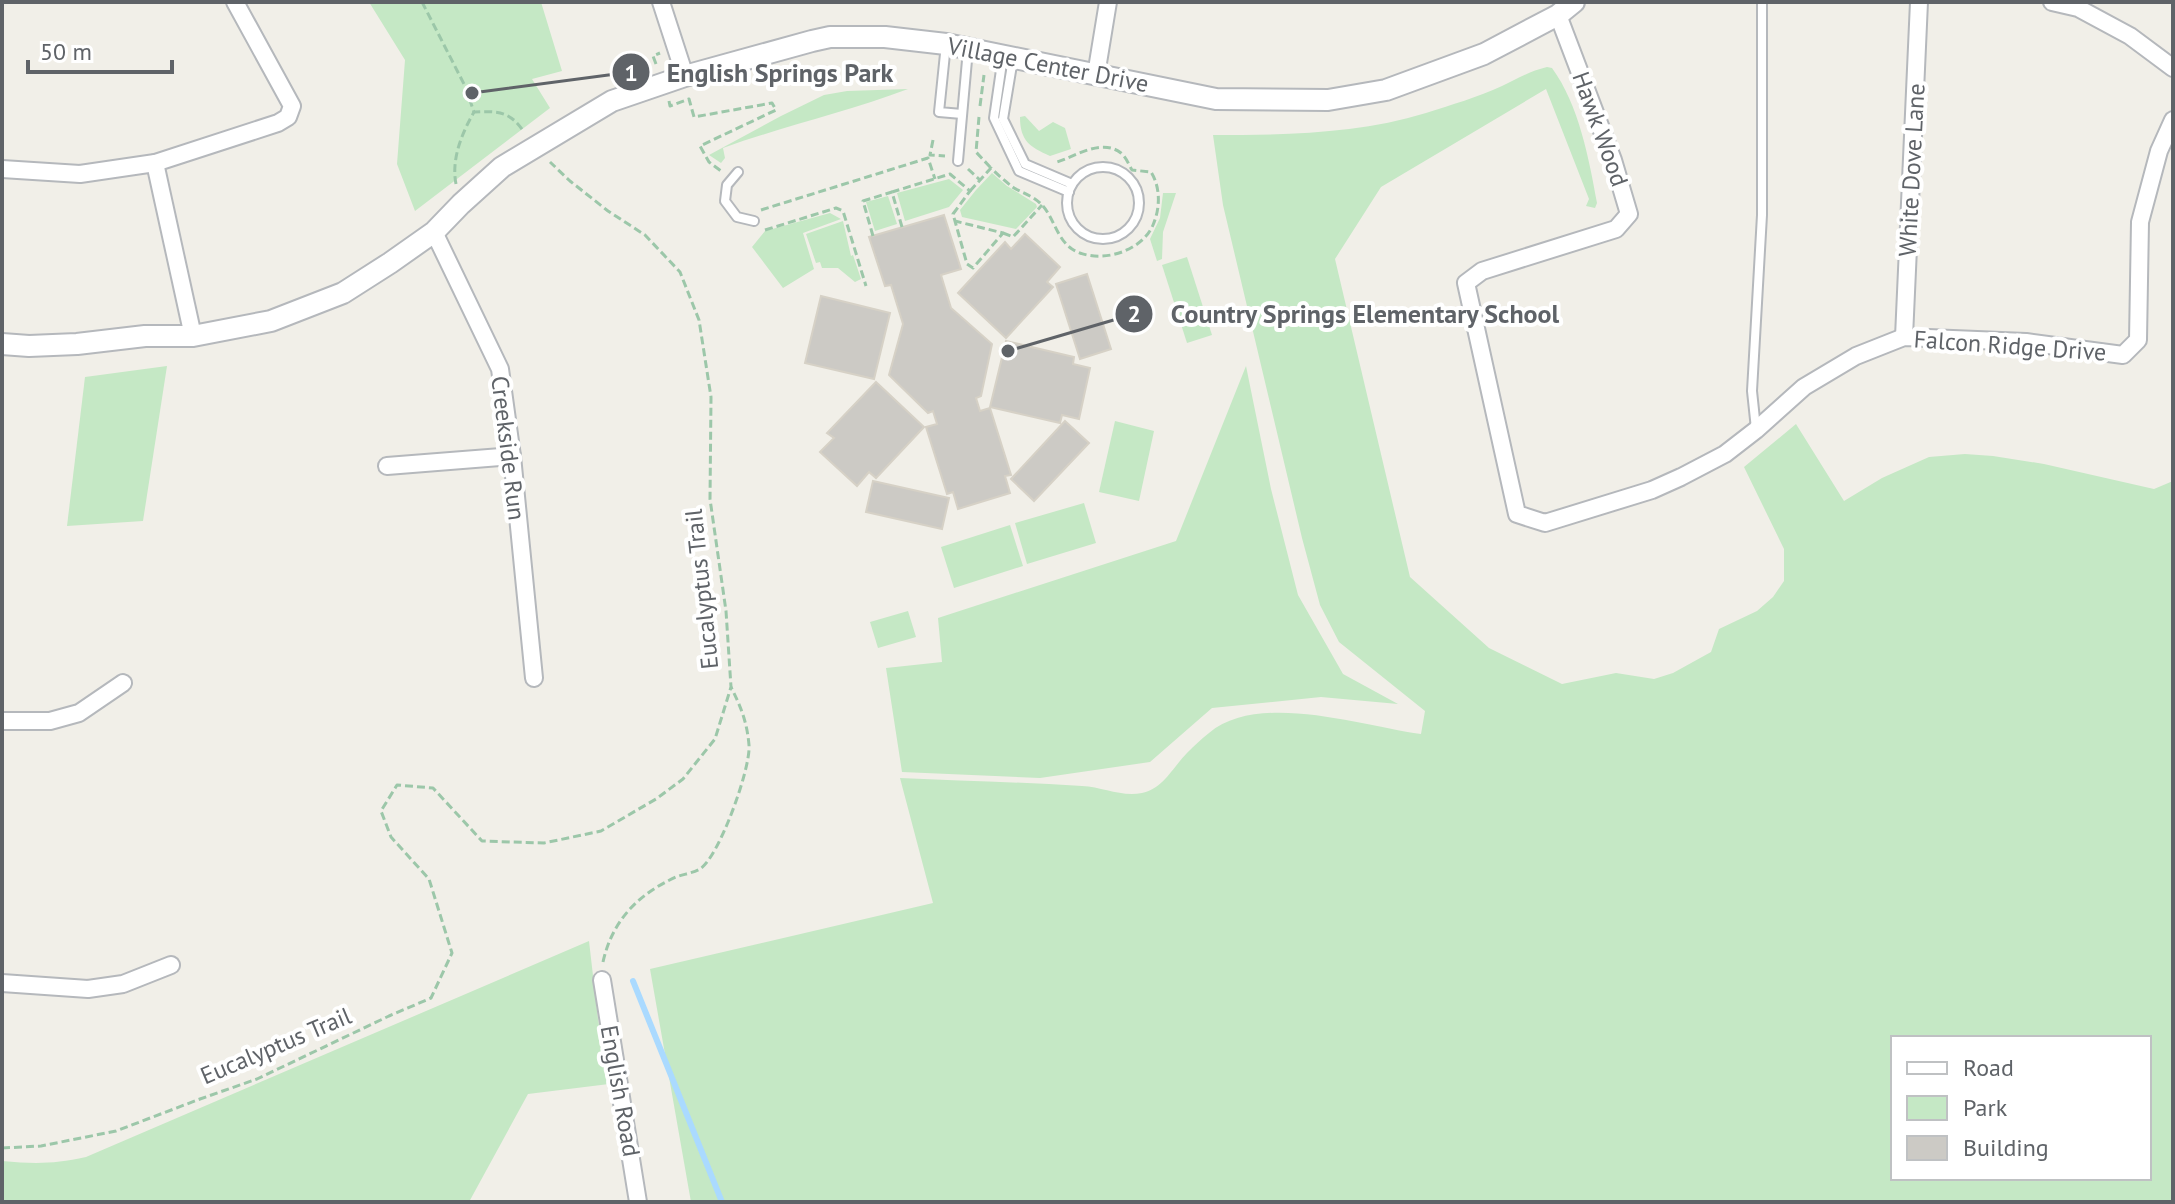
<svg xmlns="http://www.w3.org/2000/svg" width="2175" height="1204" font-family="'PT Sans',sans-serif">
<style>
.green{fill:#c5e8c5;fill-rule:evenodd}
.lines{fill:none;stroke-linecap:round;stroke-linejoin:round}
.stream{stroke:#aadaff;stroke-width:6}
.building{fill:#cccac5;stroke:#d6d1c6;stroke-width:2}
.service-casing{stroke:#b5b8bc;stroke-width:12}
.minor-casing{stroke:#b5b8bc;stroke-width:20}
.tertiary-casing{stroke:#b5b8bc;stroke-width:24}
.path{stroke:#9cc7a9;stroke-width:3;stroke-dasharray:8 4;stroke-linecap:butt}
.service{stroke:#fff;stroke-width:8}
.minor{stroke:#fff;stroke-width:16}
.tertiary{stroke:#fff;stroke-width:20}
.labels{text-anchor:middle;stroke-width:8;stroke-linejoin:round;paint-order:stroke}
.street-label{font-size:24px;fill:#5f6368;stroke:#fff}
.leader{fill:none;stroke:#5f6368;stroke-width:3}
.callout-dot{fill:#5f6368;stroke:#fff;stroke-width:3}
.mark-label{font-size:24px;text-anchor:middle;font-weight:bold;fill:#fff}
.callout-label{font-size:26px;text-anchor:middle;font-weight:bold;fill:#5f6368;stroke:#fff;stroke-width:8;stroke-linejoin:round;paint-order:stroke}
</style>
<rect width="100%" height="100%" fill="#f1efe8"/>
<!-- green -->
<g class="green">
<polygon points="369,2 541,2 562,71 532,79 550,108 415,211 397,164 405,60"/>
<path d="M1547,67L1552,68C1579,105 1589,159 1597,203L1595,208L1586,206L1589,199L1546,89L1381,187L1335,259L1410,577L1489,648L1562,684L1616,673L1654,679L1673,673L1711,652L1719,629L1757,611L1773,597L1784,581V549L1744,467L1796,424L1844,501L1882,478L1929,457L1965,454L1993,456L2044,464L2154,489L2173,481V1202H691L650,969L933,903L900,778C961,781 1021,782 1082,786C1103,787 1121,797 1142,793C1163,789 1173,767 1187,753C1194,746 1201,739 1209,733C1259,691 1362,726 1421,734L1425,711L1339,642L1320,605L1302,538L1223,205L1213,135C1284,135 1358,134 1426,113C1451,105 1478,97 1502,86C1517,79 1530,71 1547,67ZM1893,1038H2149V1178H1893Z"/>
<path d="M908,89C847,112 784,126 723,148L725,158L721,163L709,155L781,116L824,95L847,91Z"/>
<path d="M1025,116L1039,131L1053,122L1065,128L1071,149L1050,156C1030,147 1020,141 1020,117Z"/>
<polygon points="992,173 1007,186 1036,204 1037,207 1016,229 962,217 960,210 976,190"/>
<polygon points="949,179 963,190 949,207 905,221 897,193"/>
<polygon points="1163,193 1176,193 1163,232 1162,259 1157,261 1150,239 1160,218"/>
<polygon points="888,196 897,224 875,231 866,202"/>
<polygon points="830,213 841,219 803,233 814,269 783,288 752,247 765,231"/>
<polygon points="843,221 851,256 853,255 861,279 855,282 838,268 822,268 820,262 816,263 806,234"/>
<polygon points="1187,257 1212,335 1187,343 1162,265"/>
<polygon points="167,366 143,521 67,526 85,377"/>
<polygon points="1246,366 1271,489 1298,595 1343,674 1398,704 1321,697 1212,708 1150,762 1040,778 902,772 886,668 942,662 938,618 1176,541"/>
<polygon points="1115,421 1154,431 1139,501 1099,492"/>
<polygon points="1084,503 1096,543 1027,564 1015,523"/>
<polygon points="1010,525 1023,566 954,588 941,547"/>
<polygon points="908,611 916,637 878,648 870,622"/>
<path d="M589,941L598,1019L609,1084L528,1094L469,1202H2V1161C35,1164 54,1164 86,1157Z"/>
</g>
<g class="lines">
<!-- stream -->
<polyline class="stream" points="633,981 722,1202"/>
</g>
<!-- building -->
<g class="building">
<polygon points="944,215 961,269 941,275 951,308 992,344 981,396 976,398 980,411 990,408 1011,475 1005,476 1010,493 958,509 953,492 947,494 926,427 937,424 933,411 928,413 889,375 903,324 891,285 885,286 869,237"/>
<polygon points="1025,234 1060,267 1047,282 1053,287 1006,338 958,293 1005,242 1011,249"/>
<polygon points="1087,274 1111,349 1080,359 1056,284"/>
<polygon points="821,296 890,313 874,379 805,363"/>
<polygon points="1006,341 1074,357 1073,364 1090,368 1079,419 1062,415 1060,423 990,407"/>
<polygon points="876,382 924,427 876,478 869,472 857,486 820,452 834,438 827,433"/>
<polygon points="1065,421 1089,443 1034,501 1011,479"/>
<polygon points="873,481 949,498 942,529 866,512"/>
</g>
<g class="lines">
<defs>
<g id="service">
<polyline points="946,44 939,112 962,114"/>
<polyline points="1003,56 994,118 1019,171 1069,192"/>
<polyline points="1013,59 1003,119 1025,164 1072,184"/>
<polyline points="958,161 968,49"/>
<circle cx="1103" cy="203" r="36"/>
<polyline points="738,172 727,185 725,201 737,217 754,221"/>
<polyline points="1756,429 1752,391 1762,215 1762,2"/>
</g>
<g id="minor">
<polyline points="661,2 685,76"/>
<polyline points="2052,2 2078,8 2130,36 2173,68"/>
<polyline points="1558,15 1613,160 1629,214 1616,229 1482,271 1466,283 1517,514 1545,523 1652,490 1681,477 1725,454 1756,430 1804,387 1856,356 1904,337 2026,342 2123,355 2138,340 2140,222 2159,151 2173,120"/>
<polyline points="1096,75 1108,2"/>
<polyline points="155,163 193,336"/>
<polyline points="2,169 80,174 155,163 278,123 288,117 292,106 235,2"/>
<polyline points="434,232 500,369 512,456 534,678"/>
<polyline points="1904,337 1919,2"/>
<polyline points="387,466 512,456"/>
<polyline points="2,721 50,721 79,713 123,683"/>
<polyline points="602,980 638,1202"/>
<polyline points="2,983 88,989 123,984 171,965"/>
</g>
<polyline id="tertiary" points="2,344 29,346 77,344 145,336 193,336 271,321 343,293 390,263 434,232 461,204 502,167 612,101 685,76 812,41 830,37 885,37 946,44 1216,99 1328,100 1386,90 1484,54 1558,15 1574,2"/>
</defs>
<!-- service casing -->
<use href="#service" class="service-casing"/>
<!-- minor casing -->
<use href="#minor" class="minor-casing"/>
<!-- tertiary casing -->
<use href="#tertiary" class="tertiary-casing"/>
<!-- path -->
<g class="path">
<path d="M422,2L465,86L474,112C498,111 510,111 524,132"/>
<polyline points="656,64 653,56 660,53"/>
<polyline points="669,101 670,106 689,99 694,117 772,103 776,110 700,146 709,162 721,171"/>
<polyline points="980,106 984,75"/>
<polyline points="979,117 976,152 991,168"/>
<polyline points="933,140 930,155 945,156"/>
<polyline points="968,169 980,180"/>
<path d="M456,184C451,159 462,133 474,112"/>
<path d="M970,191L991,168C998,175 1006,182 1014,188C1023,193 1033,196 1041,204C1054,217 1056,238 1072,249C1097,265 1141,253 1153,225C1160,209 1161,188 1151,172L1132,170C1129,165 1126,157 1121,153C1102,138 1076,156 1057,162"/>
<polyline points="761,210 928,158 935,179"/>
<polyline points="902,227 892,192 950,174 970,191 953,214 967,264 973,268 1003,233 955,221"/>
<polyline points="765,230 836,208 843,211 866,286"/>
<polyline points="1003,233 1013,237 1042,205"/>
<polyline points="873,236 863,201 892,192"/>
<path d="M603,962C612,921 638,894 676,877C684,874 693,873 700,869C719,857 751,768 749,745C747,722 741,707 731,687"/>
<polyline points="2,1148 41,1146 116,1131 200,1099 257,1079 389,1016 431,998 452,953 429,879 391,837 381,811 397,785 433,788 482,841 544,843 601,831 656,799 683,779 715,739 731,687 726,611 710,499 711,397 699,320 680,272 645,235 608,211 570,181 550,162"/>
</g>
<!-- service -->
<use href="#service" class="service"/>
<!-- minor -->
<use href="#minor" class="minor"/>
<!-- tertiary -->
<use href="#tertiary" class="tertiary"/>
</g>
<g class="labels">
<!-- street labels -->
<g class="street-label">
<text transform="translate(1048 65) rotate(11)" y="8">Village Center Drive</text>
<text transform="translate(1600 129) rotate(70)" y="8">Hawk Wood</text>
<text transform="translate(1912 170) rotate(-87)" y="8">White Dove Lane</text>
<text transform="translate(2010 346) rotate(4)" y="8">Falcon Ridge Drive</text>
<text transform="translate(508 448) rotate(83)" y="8">Creekside Run</text>
<text transform="translate(702 589) rotate(-96)" y="8">Eucalyptus Trail</text>
<text transform="translate(276 1046) rotate(-23)" y="8">Eucalyptus Trail</text>
<text transform="translate(620 1091) rotate(80)" y="8">English Road</text>
</g>
</g>
<!-- callouts -->
<path class="leader" d="M472 93L631 72M1008 351L1134 314"/>
<g class="callout-dot">
<circle cx="472" cy="93" r="8"/>
<circle cx="1008" cy="351" r="8"/>
<circle cx="631" cy="72" r="20"/>
<circle cx="1134" cy="314" r="20"/>
</g>
<g class="mark-label">
<text x="631" y="81">1</text>
<text x="1134" y="322">2</text>
</g>
<g class="callout-label">
<text x="780" y="82">English Springs Park</text>
<text x="1365" y="323">Country Springs Elementary School</text>
</g>
<!-- border -->
<rect width="2175" height="1204" fill="none" stroke="#5f6368" stroke-width="8"/>
<!-- legend -->
<rect x="1891" y="1036" width="260" height="144" fill="#ffffff" stroke="#bfc1c3" stroke-width="2"/>
<rect x="1907" y="1062" width="40" height="12" fill="#ffffff" stroke="#bfc1c3" stroke-width="2"/>
<text x="1963" y="1076" font-size="24" fill="#5f6368">Road</text>
<rect x="1907" y="1096" width="40" height="24" fill="#c5e8c5" stroke="#bfc1c3" stroke-width="2"/>
<text x="1963" y="1116" font-size="24" fill="#5f6368">Park</text>
<rect x="1907" y="1136" width="40" height="24" fill="#cccac5" stroke="#bfc1c3" stroke-width="2"/>
<text x="1963" y="1156" font-size="24" fill="#5f6368">Building</text>
<!-- scale -->
<path d="M28 60v12h144v-12" fill="none" stroke="#5f6368" stroke-width="4"/>
<text x="40" y="60" font-size="24" fill="#5f6368" stroke="#ffffff" stroke-width="6" paint-order="stroke">50 m</text>
</svg>
